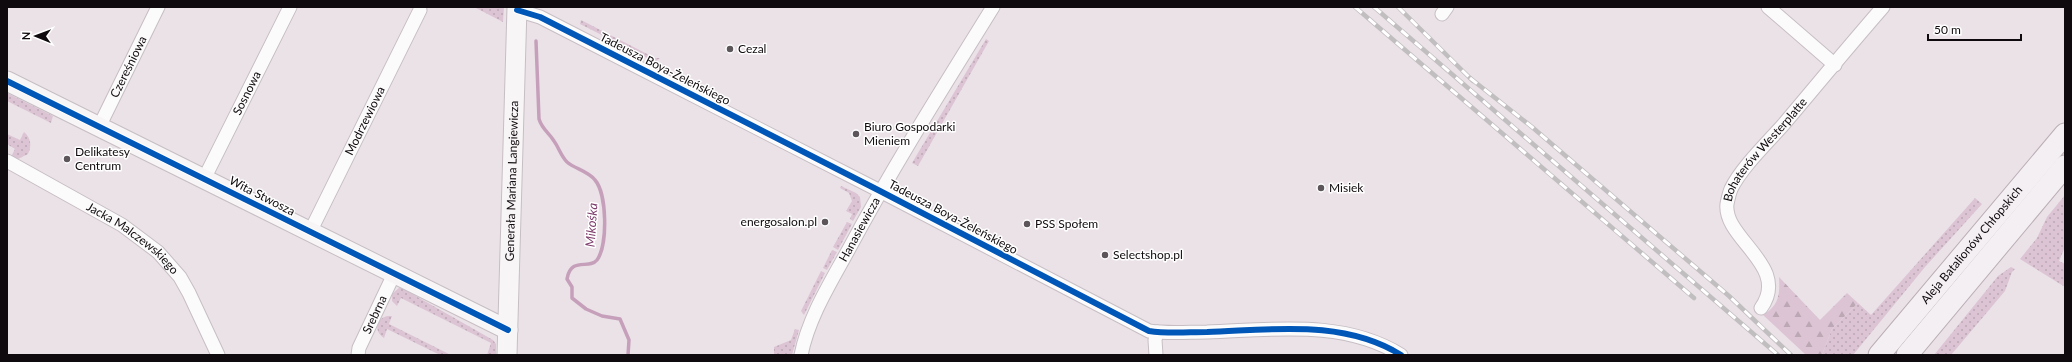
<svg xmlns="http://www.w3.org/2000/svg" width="2072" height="362" font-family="Lato,sans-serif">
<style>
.grass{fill:url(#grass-dots)}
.forest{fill:url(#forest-firs)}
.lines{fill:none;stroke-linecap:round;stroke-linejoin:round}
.stream{stroke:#c6a0ba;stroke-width:3.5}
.street-casing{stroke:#c6bec3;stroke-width:15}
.secondary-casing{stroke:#c6bec3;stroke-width:21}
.primary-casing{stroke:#bbaeb6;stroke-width:23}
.street{stroke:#fcfbfc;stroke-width:13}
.secondary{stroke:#f8f5f7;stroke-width:19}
.primary{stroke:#f4eff3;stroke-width:21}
.rail-casing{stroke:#c1bec0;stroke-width:4.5}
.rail{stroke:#fff;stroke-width:3;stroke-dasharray:9;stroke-linecap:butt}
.cycleway-casing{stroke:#fff;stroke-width:8}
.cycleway{stroke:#0057b8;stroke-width:6}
.poi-dot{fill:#5c565a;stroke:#fff;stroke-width:1.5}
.labels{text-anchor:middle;stroke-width:3;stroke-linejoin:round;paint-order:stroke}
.poi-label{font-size:12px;fill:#0f0a0d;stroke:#fff;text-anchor:start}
.street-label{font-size:12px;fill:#0f0a0d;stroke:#fff}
.water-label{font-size:13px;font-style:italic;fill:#7d3c6b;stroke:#fff}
</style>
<defs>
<pattern id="grass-dots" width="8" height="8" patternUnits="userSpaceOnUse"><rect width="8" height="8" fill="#dcc4d4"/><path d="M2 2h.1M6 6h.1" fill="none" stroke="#bca7b5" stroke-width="1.8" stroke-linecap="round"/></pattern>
<pattern id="forest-firs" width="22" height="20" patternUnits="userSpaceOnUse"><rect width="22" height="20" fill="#dcc4d4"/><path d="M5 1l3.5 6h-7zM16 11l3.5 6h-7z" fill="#bca7b5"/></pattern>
</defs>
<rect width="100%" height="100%" fill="#ebe2e8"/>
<!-- grass -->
<g class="grass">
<polygon points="474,7 504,7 503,22"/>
<polygon points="581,20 655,58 660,58 655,62 580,24"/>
<polygon points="986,39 989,41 918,166 912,163"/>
<polygon points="7,93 53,116 51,123 7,101"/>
<path d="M24,132C31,138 32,146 28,154L18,159L11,157L15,149L7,144V134L20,140Z"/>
<polygon points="841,186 856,193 860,197 861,207 853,221 850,219 852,214 846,211 852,201 849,193 840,188"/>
<polygon points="2065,195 2065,247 2059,261 2065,264 2065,287 2020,259 2037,238 2047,217"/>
<polygon points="1975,198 1982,204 1925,267 1853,355 1822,355 1832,329 1858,303 1871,315"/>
<polygon points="847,222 852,224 838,250 833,247"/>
<polygon points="832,250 837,252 827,270 823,268"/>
<polygon points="2011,267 2015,269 2012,272 2005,291 1951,355 1934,355 1998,276"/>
<polygon points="821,271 825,273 804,315 801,311"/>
<polygon points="400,287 493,340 496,344 496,355 487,355 491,343 401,298 397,306 392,301 392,294"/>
<path d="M389,316H392L389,324L451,355H440L387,329L384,338C373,331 376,317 389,316Z"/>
<polygon points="795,329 799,330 792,355 774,355 774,347 791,340"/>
</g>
<!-- forest -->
<path class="forest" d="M1779,277L1820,320L1847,293L1858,303L1832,329L1822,355H1806L1763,315C1779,305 1780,295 1779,277Z"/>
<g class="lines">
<!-- stream -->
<path class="stream" d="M536,41L539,119C542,129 549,133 554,141C559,148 561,156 567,162C575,169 588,171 595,180C607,194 608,245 597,260C589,270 571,256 567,279L572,287V298L586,309L602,316L620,319L629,340L628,355"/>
<defs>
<g id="street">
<polyline points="1768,7 1835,65"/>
<path d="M517,10L540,17L880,191L1149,331C1168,334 1188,332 1207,332C1272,330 1343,319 1401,355"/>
<polyline points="1442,14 1447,7"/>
<path id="s1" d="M99,127L158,7"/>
<path id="s2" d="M7,161L122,225L158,252L180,277L189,293L218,355"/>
<path id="s3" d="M204,179L290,7"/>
<path id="s4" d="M310,232L420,10"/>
<path id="s5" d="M1761,308C1791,266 1723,239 1727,204C1728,199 1729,194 1731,189C1741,168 1767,143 1783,125C1816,86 1849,46 1883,7"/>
<path id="s6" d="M358,355L359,348L394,274"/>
<path id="s7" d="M801,355C809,316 831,282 850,247C894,165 944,86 993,7"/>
<polyline points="1156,355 1155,340 1157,332"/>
</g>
<g id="secondary">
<polyline points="7,81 508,330"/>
<path id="s8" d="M507,355L517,7"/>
</g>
<g id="primary">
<path id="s9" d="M1879,355L2065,134"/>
<polyline points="1907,355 2065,166"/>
</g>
</defs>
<!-- street casing -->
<use href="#street" class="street-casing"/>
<!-- secondary casing -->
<use href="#secondary" class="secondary-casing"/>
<!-- primary casing -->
<use href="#primary" class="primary-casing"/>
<!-- street -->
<use href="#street" class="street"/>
<!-- secondary -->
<use href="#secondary" class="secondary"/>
<!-- primary -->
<use href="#primary" class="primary"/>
<defs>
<g id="rail">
<polyline points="1355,7 1694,298"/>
<polyline points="1374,7 1778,355"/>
<polyline points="1398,7 1473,81"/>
<polyline points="1470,78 1532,127 1729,296 1791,355"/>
</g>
</defs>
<!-- rail casing -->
<use href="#rail" class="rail-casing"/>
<!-- rail -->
<use href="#rail" class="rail"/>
<defs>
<g id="cycleway">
<path d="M517,10L540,17L880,191L1149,331C1168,334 1188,332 1207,332C1272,330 1343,319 1401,355"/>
<polyline points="7,81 508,330"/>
</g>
</defs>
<!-- cycleway casing -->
<use href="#cycleway" class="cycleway-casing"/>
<!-- cycleway -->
<use href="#cycleway" class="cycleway"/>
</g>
<!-- markers -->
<g class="poi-dot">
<circle cx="730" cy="49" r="4"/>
<circle cx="856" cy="134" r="4"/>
<circle cx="67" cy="159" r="4"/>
<circle cx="1321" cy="188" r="4"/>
<circle cx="825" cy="222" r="4"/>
<circle cx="1027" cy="224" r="4"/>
<circle cx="1105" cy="255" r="4"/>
</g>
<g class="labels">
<!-- poi labels -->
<g class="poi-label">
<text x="738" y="53">Cezal</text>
<text x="864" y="131">Biuro Gospodarki<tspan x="864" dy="14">Mieniem</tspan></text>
<text x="75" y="156">Delikatesy<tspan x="75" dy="14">Centrum</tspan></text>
<text x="1329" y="192">Misiek</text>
<text x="817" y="226" text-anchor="end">energosalon.pl</text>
<text x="1035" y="228">PSS Społem</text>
<text x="1113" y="259">Selectshop.pl</text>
</g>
<!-- street labels -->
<g class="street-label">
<text dy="4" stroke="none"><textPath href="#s1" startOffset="67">Czereśniowa</textPath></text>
<text transform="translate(665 69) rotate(27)" y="4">Tadeusza Boya-Żeleńskiego</text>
<text dy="4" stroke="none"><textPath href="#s3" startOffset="96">Sosnowa</textPath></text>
<text dy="4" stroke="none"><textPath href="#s4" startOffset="124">Modrzewiowa</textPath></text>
<text dy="4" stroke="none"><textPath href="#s5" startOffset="185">Bohaterów Westerplatte</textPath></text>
<text dy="4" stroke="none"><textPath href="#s8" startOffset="174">Generała Mariana Langiewicza</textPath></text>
<text transform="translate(262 196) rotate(27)" y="4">Wita Stwosza</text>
<text transform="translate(953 217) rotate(28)" y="4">Tadeusza Boya-Żeleńskiego</text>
<text dy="4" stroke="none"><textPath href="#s7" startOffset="139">Hanasiewicza</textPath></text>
<text dy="4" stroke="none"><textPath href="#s2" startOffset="148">Jacka Malczewskiego</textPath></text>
<text dy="4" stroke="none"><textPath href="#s9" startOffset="144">Aleja Batalionów Chłopskich</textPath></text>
<text dy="4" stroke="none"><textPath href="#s6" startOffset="44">Srebrna</textPath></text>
</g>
<!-- water labels -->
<g class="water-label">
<text transform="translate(591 225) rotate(-86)" y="5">Mikośka</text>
</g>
</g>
<!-- border -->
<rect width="2072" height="362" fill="none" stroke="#0f0a0d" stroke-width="16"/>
<!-- north arrow -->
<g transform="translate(36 36) rotate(271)" stroke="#ffffff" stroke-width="3" paint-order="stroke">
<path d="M0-3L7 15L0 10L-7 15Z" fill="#0f0a0d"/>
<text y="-6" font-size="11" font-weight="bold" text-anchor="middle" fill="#0f0a0d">N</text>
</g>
<!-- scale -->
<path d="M1928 34v6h93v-6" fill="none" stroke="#0f0a0d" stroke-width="2"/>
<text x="1934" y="34" font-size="12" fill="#0f0a0d" stroke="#ffffff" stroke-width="3" paint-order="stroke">50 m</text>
</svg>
